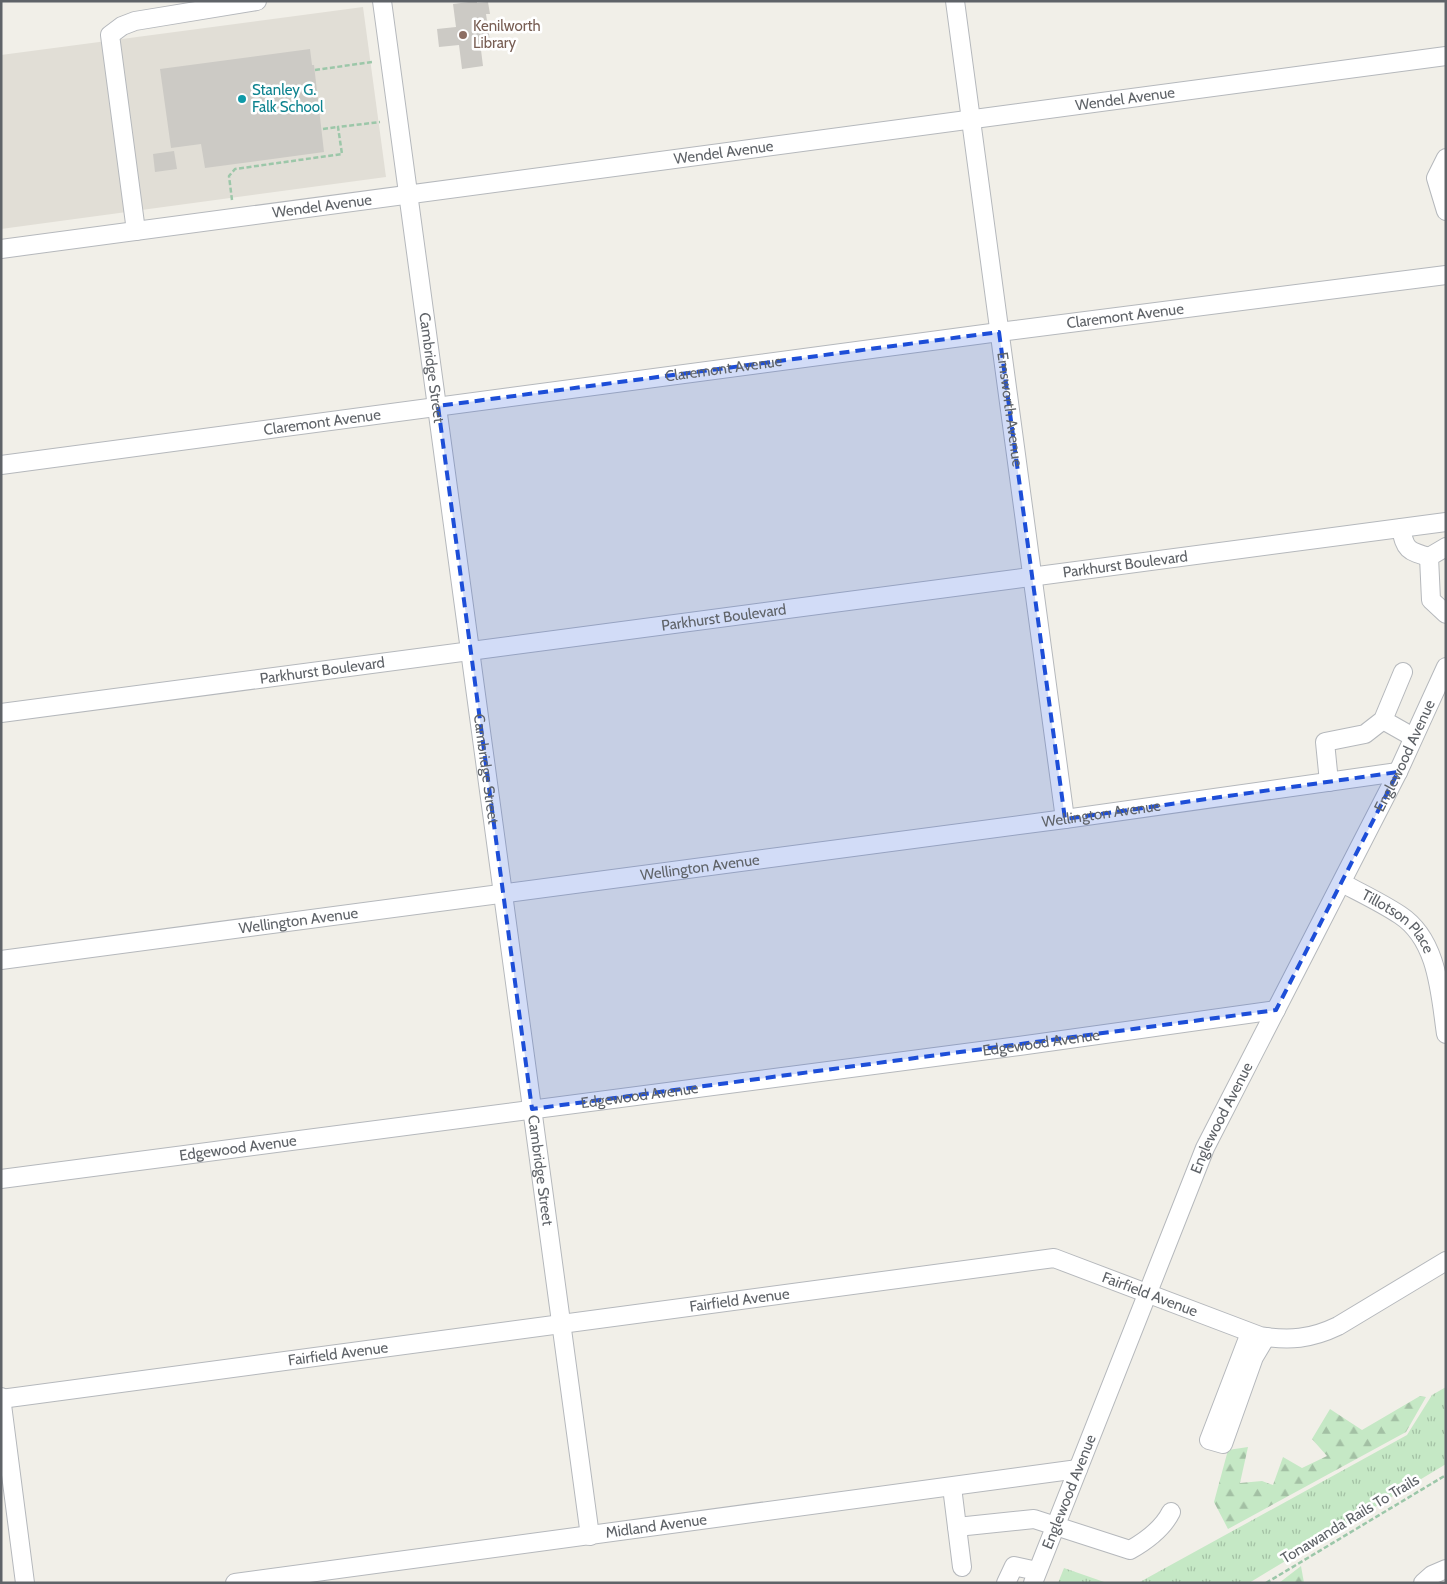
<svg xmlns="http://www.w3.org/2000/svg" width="1447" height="1584" font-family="Cabin,sans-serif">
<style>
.education{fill:#e1ded6}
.grass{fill:url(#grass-tufts)}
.forest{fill:url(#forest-firs)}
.building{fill:#cccac5}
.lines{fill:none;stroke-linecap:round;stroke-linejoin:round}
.minor-casing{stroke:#b5b8bc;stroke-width:20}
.path{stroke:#9cc7a9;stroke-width:2.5;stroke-dasharray:5 2.5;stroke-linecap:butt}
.minor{stroke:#fff;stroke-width:18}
.marked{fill:#1d4ed8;fill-opacity:0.2;stroke:#1d4ed8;stroke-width:4;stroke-dasharray:10 6;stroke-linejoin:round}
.education-dot{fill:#8d6e63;stroke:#fff;stroke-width:2}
.culture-dot{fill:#0f9aa8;stroke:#fff;stroke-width:2}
.labels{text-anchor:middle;stroke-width:5;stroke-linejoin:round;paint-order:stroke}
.education-label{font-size:15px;fill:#785e54;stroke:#fff;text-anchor:start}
.culture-label{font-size:15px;fill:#0d838f;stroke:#fff;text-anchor:start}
.street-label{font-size:15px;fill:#5f6368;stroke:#fff}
</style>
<defs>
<pattern id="grass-tufts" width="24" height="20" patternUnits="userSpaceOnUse" patternTransform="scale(1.25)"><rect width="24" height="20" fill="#c5e8c5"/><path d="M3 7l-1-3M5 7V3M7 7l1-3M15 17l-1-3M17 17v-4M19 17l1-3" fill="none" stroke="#a3c0a4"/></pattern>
<pattern id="forest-firs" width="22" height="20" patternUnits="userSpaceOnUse" patternTransform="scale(1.25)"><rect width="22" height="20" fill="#c5e8c5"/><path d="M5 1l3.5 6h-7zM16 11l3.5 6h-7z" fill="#a3c0a4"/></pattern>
</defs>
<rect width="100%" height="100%" fill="#f1efe8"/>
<!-- education -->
<polygon class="education" points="363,7 386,177 1,229 1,55"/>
<!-- grass -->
<g class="grass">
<polygon points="1446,1387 1446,1464 1249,1583 1138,1583 1407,1435 1432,1395"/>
<polygon points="1064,1568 1107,1583 1058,1583"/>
</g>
<!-- forest -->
<g class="forest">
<polygon points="1420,1396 1426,1397 1406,1432 1228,1529 1214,1502 1228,1450 1248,1447 1240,1483 1262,1481 1273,1485 1283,1457 1302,1468 1327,1456 1312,1439 1330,1409 1362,1430"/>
<polygon points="1301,1566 1304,1583 1279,1583"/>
</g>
<!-- building -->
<g class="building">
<polygon points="477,1 477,3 488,2 490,14 486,14 490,41 480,42 483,66 462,69 459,45 439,47 437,29 456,27 453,4"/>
<polygon points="310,49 312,65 314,65 324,152 205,168 201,144 171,148 160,69"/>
<polygon points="174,151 177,169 155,172 153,154"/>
</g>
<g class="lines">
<defs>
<g id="minor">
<path id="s1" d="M382,1L590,1536"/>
<path id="s2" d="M955,1L1065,819"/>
<polyline points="1446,158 1436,178 1446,211"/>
<polyline points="136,231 110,35 122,26 135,21 257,1"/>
<path id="s3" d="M1,249L1446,56"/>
<path id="s4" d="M1,465L999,332L1446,275"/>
<path d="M1401,528C1405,550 1408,551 1429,557"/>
<polyline points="1446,547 1429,557 1431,600 1446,614"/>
<path id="s5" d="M1,713L1446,522"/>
<polyline points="1383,720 1413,737"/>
<polyline points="1329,782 1325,742 1365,734 1383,720 1403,672"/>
<path id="s6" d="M1342,883C1361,893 1382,903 1400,915C1438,940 1440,993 1446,1034"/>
<path id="s7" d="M1,960L1065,819L1398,772"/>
<path id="s8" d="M1,1179L1019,1046L1276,1010"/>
<polyline points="1250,1333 1209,1440 1223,1444 1254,1357 1266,1337"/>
<polyline points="1,1397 25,1583"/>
<path id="s9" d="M1,1399L1054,1258L1260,1336C1289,1341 1311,1339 1338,1326L1446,1261"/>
<polyline points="952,1487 962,1567"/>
<path d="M957,1527L1034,1519L1130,1550C1146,1541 1163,1528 1171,1512"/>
<path id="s10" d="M235,1583L1078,1469"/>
<polyline points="1006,1583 1014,1566 1037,1571"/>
<path id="s11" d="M1033,1583L1205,1148L1398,772L1446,667"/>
<polyline points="1423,1583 1432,1575 1446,1569"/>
</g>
</defs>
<!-- minor casing -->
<use href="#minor" class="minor-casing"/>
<!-- path -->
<g class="path">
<polyline points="315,70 372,62"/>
<polyline points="323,129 338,127"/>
<polyline points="232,200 229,176 235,169 342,154 338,127 380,122"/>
<polyline points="1266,1583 1446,1475"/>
</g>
<!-- minor -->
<use href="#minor" class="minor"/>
</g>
<!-- marked area -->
<path class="marked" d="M999,332L1065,819L1398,772L1276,1010L532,1109L438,406Z"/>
<!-- markers -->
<circle class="education-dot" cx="463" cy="35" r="5"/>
<circle class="culture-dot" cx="242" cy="99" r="5"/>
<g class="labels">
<!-- education labels -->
<g class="education-label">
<text x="473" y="31">Kenilworth<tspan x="473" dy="17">Library</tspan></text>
</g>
<!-- culture labels -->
<g class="culture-label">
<text x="252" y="95">Stanley G.<tspan x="252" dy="17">Falk School</tspan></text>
</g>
<!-- street labels -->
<g class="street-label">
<text dy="5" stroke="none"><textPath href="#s3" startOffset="1134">Wendel Avenue</textPath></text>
<text dy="5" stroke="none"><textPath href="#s3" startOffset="729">Wendel Avenue</textPath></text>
<text dy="5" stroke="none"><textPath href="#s3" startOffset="324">Wendel Avenue</textPath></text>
<text dy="5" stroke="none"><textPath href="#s4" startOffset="1134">Claremont Avenue</textPath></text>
<text dy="5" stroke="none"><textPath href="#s1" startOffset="370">Cambridge Street</textPath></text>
<text dy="5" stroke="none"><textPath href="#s4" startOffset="729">Claremont Avenue</textPath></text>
<text dy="5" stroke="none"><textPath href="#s2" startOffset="412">Emsworth Avenue</textPath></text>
<text dy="5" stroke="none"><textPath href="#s4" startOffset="324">Claremont Avenue</textPath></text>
<text dy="5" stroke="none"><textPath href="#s5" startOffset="1134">Parkhurst Boulevard</textPath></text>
<text dy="5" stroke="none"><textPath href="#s5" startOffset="729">Parkhurst Boulevard</textPath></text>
<text dy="5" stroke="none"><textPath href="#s5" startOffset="324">Parkhurst Boulevard</textPath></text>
<text dy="5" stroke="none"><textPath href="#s11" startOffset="908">Englewood Avenue</textPath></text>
<text dy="5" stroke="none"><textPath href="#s1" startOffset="775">Cambridge Street</textPath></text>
<text dy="5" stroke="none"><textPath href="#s7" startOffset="1110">Wellington Avenue</textPath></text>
<text dy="5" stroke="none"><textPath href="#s7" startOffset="705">Wellington Avenue</textPath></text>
<text dy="5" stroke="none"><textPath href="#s7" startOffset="300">Wellington Avenue</textPath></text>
<text dy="5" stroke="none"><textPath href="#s6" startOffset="69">Tillotson Place</textPath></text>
<text dy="5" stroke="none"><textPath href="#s8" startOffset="1049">Edgewood Avenue</textPath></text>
<text dy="5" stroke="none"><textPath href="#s8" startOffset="644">Edgewood Avenue</textPath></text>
<text dy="5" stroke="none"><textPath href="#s11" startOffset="502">Englewood Avenue</textPath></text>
<text dy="5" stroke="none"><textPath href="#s8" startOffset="239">Edgewood Avenue</textPath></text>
<text dy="5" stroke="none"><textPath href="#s1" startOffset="1180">Cambridge Street</textPath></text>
<text dy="5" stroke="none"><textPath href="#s9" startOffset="1165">Fairfield Avenue</textPath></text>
<text dy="5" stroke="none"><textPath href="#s9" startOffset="745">Fairfield Avenue</textPath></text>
<text dy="5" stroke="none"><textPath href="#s9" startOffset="340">Fairfield Avenue</textPath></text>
<text dy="5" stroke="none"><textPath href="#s11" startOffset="98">Englewood Avenue</textPath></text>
<text transform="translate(1350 1519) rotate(-31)" y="5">Tonawanda Rails To Trails</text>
<text dy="5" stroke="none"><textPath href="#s10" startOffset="425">Midland Avenue</textPath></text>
</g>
</g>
<!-- border -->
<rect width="1447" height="1584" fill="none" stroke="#5f6368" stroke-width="5"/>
</svg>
